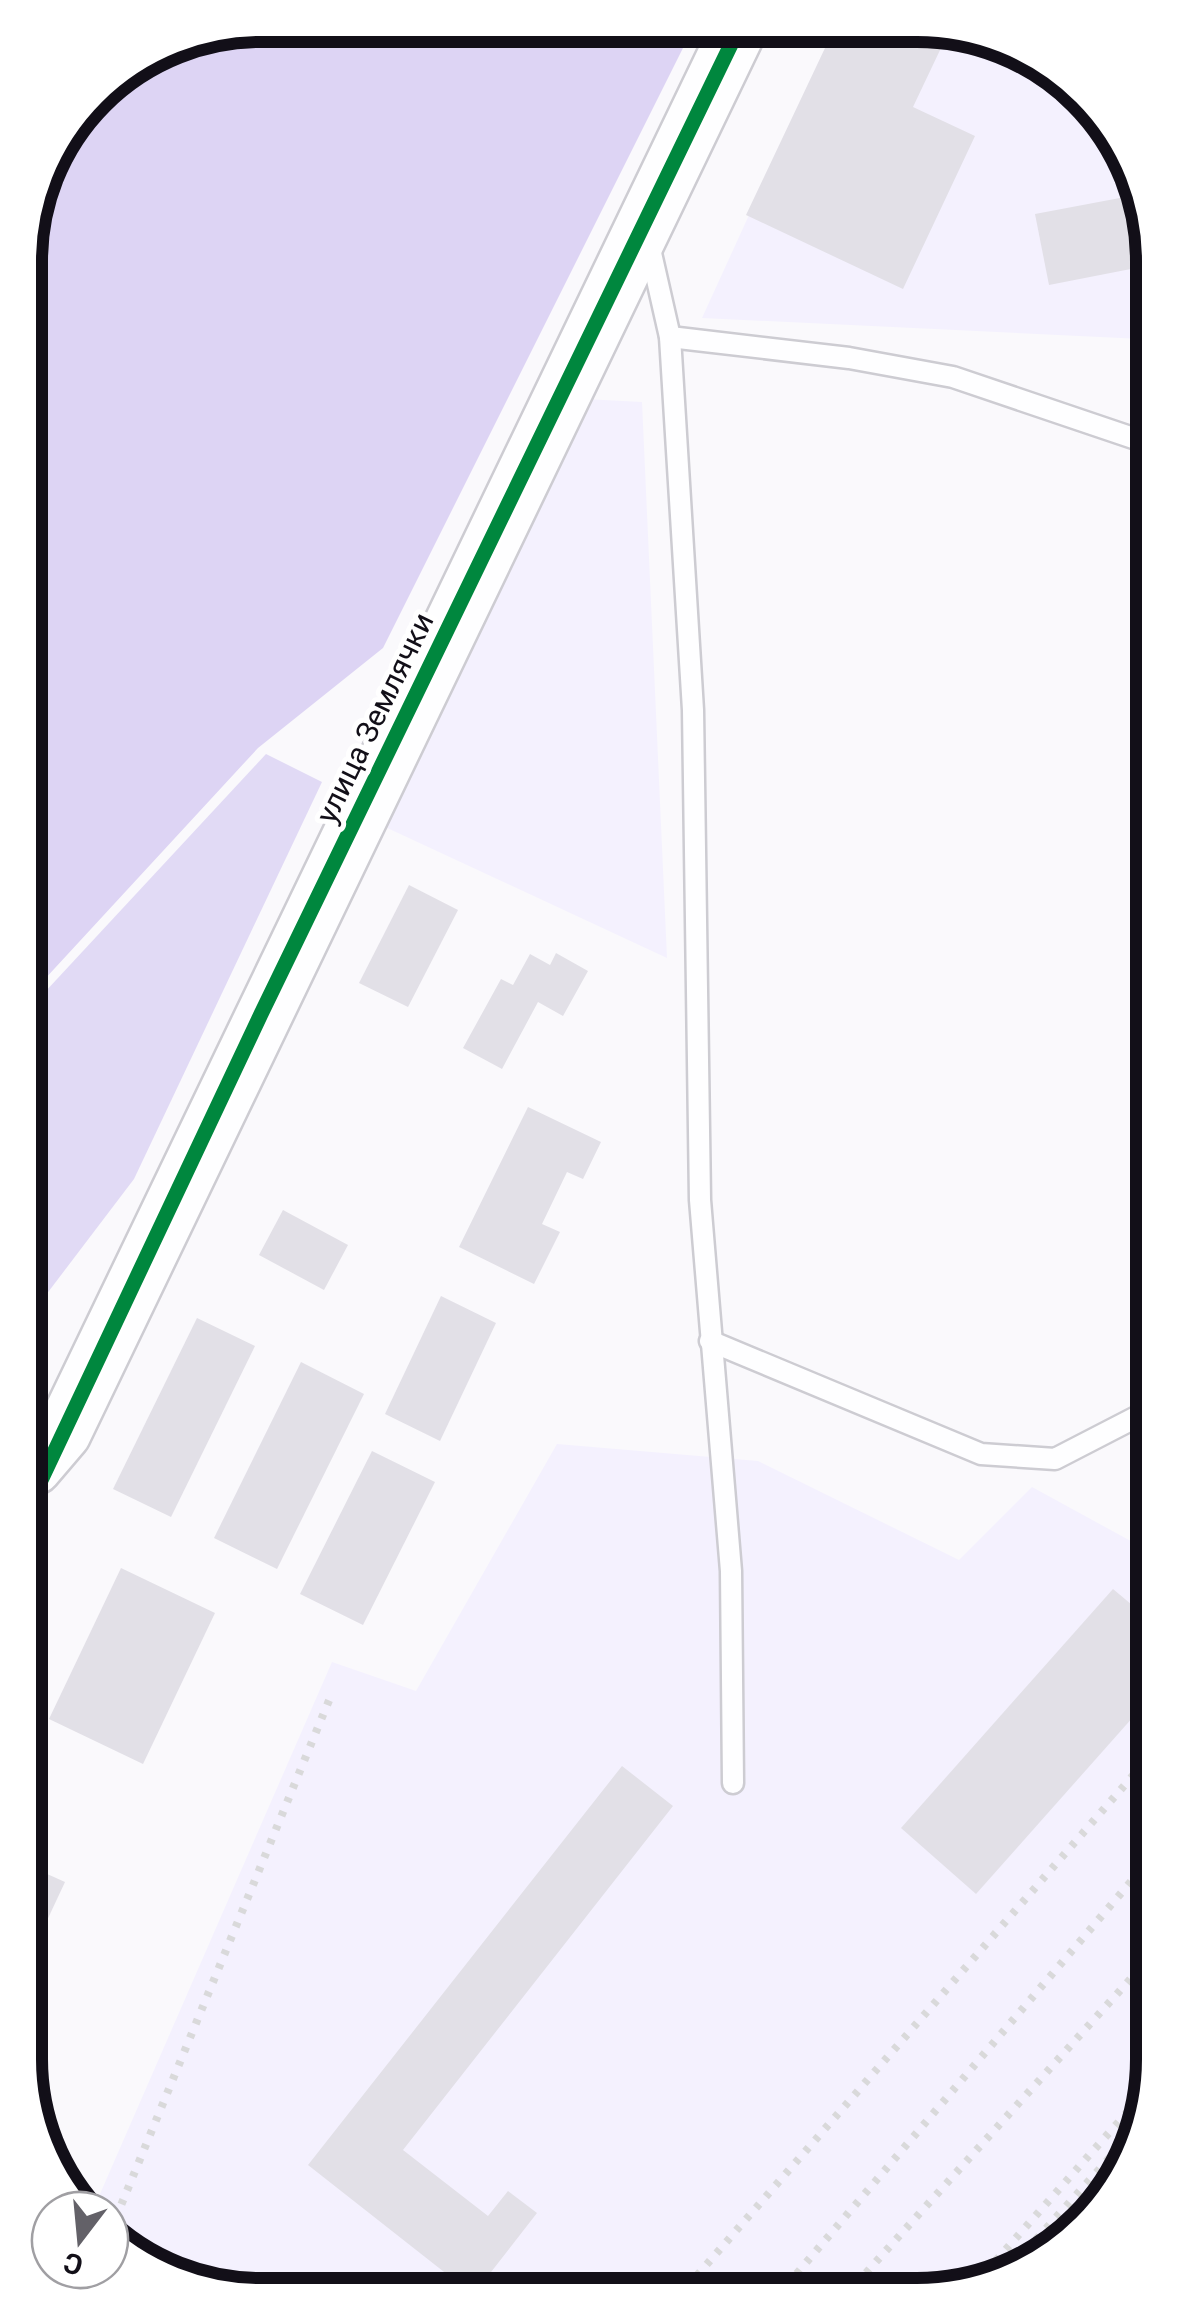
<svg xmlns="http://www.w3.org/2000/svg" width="1178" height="2320" font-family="Roboto,sans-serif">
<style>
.built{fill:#f4f1fe}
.green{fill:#e1daf5}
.forest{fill:#ddd4f4}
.building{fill:#e2e0e7}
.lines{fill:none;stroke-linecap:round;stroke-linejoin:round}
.lane-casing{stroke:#cdccd2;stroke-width:25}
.secondary-casing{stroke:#cdccd2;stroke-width:60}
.lane{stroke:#fefeff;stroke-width:20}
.secondary{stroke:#fefeff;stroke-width:55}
.rail{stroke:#d9d9da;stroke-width:8;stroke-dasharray:5 10;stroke-linecap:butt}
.cycleway-casing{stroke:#fff;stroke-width:21}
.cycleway{stroke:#00873e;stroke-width:15}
.labels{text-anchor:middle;stroke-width:10;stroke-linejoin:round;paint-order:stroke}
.street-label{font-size:30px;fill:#120f18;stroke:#fff}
.rim{fill:none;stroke:#120f18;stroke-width:12}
</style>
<rect width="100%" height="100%" fill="#faf9fc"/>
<!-- built -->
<g class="built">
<polygon points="834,29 962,29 1073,84 1141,186 1142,339 702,318"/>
<polygon points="584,399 642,402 667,958 383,826"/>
<polygon points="557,1444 758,1461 959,1560 1032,1487 1149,1551 1152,2075 1104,2203 992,2283 230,2293 110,2239 110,2210 93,2210 332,1662 416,1691"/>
</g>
<!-- green -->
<polygon class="green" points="266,754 322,782 134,1179 33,1312 31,1007"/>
<!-- forest -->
<polygon class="forest" points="261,25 693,28 383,648 258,748 31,994 27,231 50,156 105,84 171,43"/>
<!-- building -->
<g class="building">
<polygon points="834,29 950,29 913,107 975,136 903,289 746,215"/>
<polygon points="1141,194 1141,267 1049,285 1035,214"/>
<polygon points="409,885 458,910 408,1007 359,983"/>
<polygon points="556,953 588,971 563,1016 538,1002 502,1069 463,1048 501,979 513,985 530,954 550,965"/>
<polygon points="528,1107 601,1142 583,1179 567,1172 542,1224 560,1232 534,1284 459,1247"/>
<polygon points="283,1210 348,1245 324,1290 259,1255"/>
<polygon points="441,1296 496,1323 440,1441 385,1414"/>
<polygon points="197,1318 255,1346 171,1517 113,1489"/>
<polygon points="301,1362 364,1394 277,1569 214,1538"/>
<polygon points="372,1451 435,1482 363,1625 300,1594"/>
<polygon points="121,1568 215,1613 143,1764 49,1719"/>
<polygon points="1113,1589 1150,1620 1150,1698 976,1894 901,1828"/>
<polygon points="622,1766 673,1806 403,2150 488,2216 508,2191 537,2213 477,2290 467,2290 308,2165"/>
<polygon points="36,1869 65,1882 36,1944"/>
</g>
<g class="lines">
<defs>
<g id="lane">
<polyline points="648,240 670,337 693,710 700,1200 731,1571 733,1783"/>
<polyline points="670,337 849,358 953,377 1142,441"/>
<polyline points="710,1341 981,1454 1055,1459 1148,1411"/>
</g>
<polyline id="secondary" points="34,1467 63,1433 739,28"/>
</defs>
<!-- lane casing -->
<use href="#lane" class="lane-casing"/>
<!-- secondary casing -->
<use href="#secondary" class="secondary-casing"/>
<!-- lane -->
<use href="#lane" class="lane"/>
<!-- secondary -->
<use href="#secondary" class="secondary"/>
<!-- rail -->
<g class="rail">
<polyline points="1103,2204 1104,2202"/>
<polyline points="110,2232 330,1698"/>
<polyline points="1006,2273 1130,2135"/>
<polyline points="976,2283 1146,2091"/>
<polyline points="856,2284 1152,1955"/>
<polyline points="787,2285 1151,1858"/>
<polyline points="687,2287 1150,1756"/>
</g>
<defs>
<polyline id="cycleway" points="34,1495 261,1014 739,28"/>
</defs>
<!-- cycleway casing -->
<use href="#cycleway" class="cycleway-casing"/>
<!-- cycleway -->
<use href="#cycleway" class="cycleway"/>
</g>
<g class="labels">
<!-- street labels -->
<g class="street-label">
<text transform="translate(375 718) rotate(-64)" y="10">улица Землячки</text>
</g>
</g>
<!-- crop -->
<path d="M0 0H1178V2320H0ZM261 42H917A219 219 0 0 1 1136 261V2059A219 219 0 0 1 917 2278H261A219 219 0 0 1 42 2059V261A219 219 0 0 1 261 42Z" fill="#fff" fill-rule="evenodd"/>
<path class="rim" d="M261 42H917A219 219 0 0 1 1136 261V2059A219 219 0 0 1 917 2278H261A219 219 0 0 1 42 2059V261A219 219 0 0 1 261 42Z"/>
<!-- north arrow -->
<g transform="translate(80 2240) rotate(196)"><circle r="48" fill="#ffffff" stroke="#a09fa3" stroke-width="2.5"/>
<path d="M0-8L18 38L0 25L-18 38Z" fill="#636168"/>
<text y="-15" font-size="28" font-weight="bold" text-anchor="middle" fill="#120f18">С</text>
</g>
</svg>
